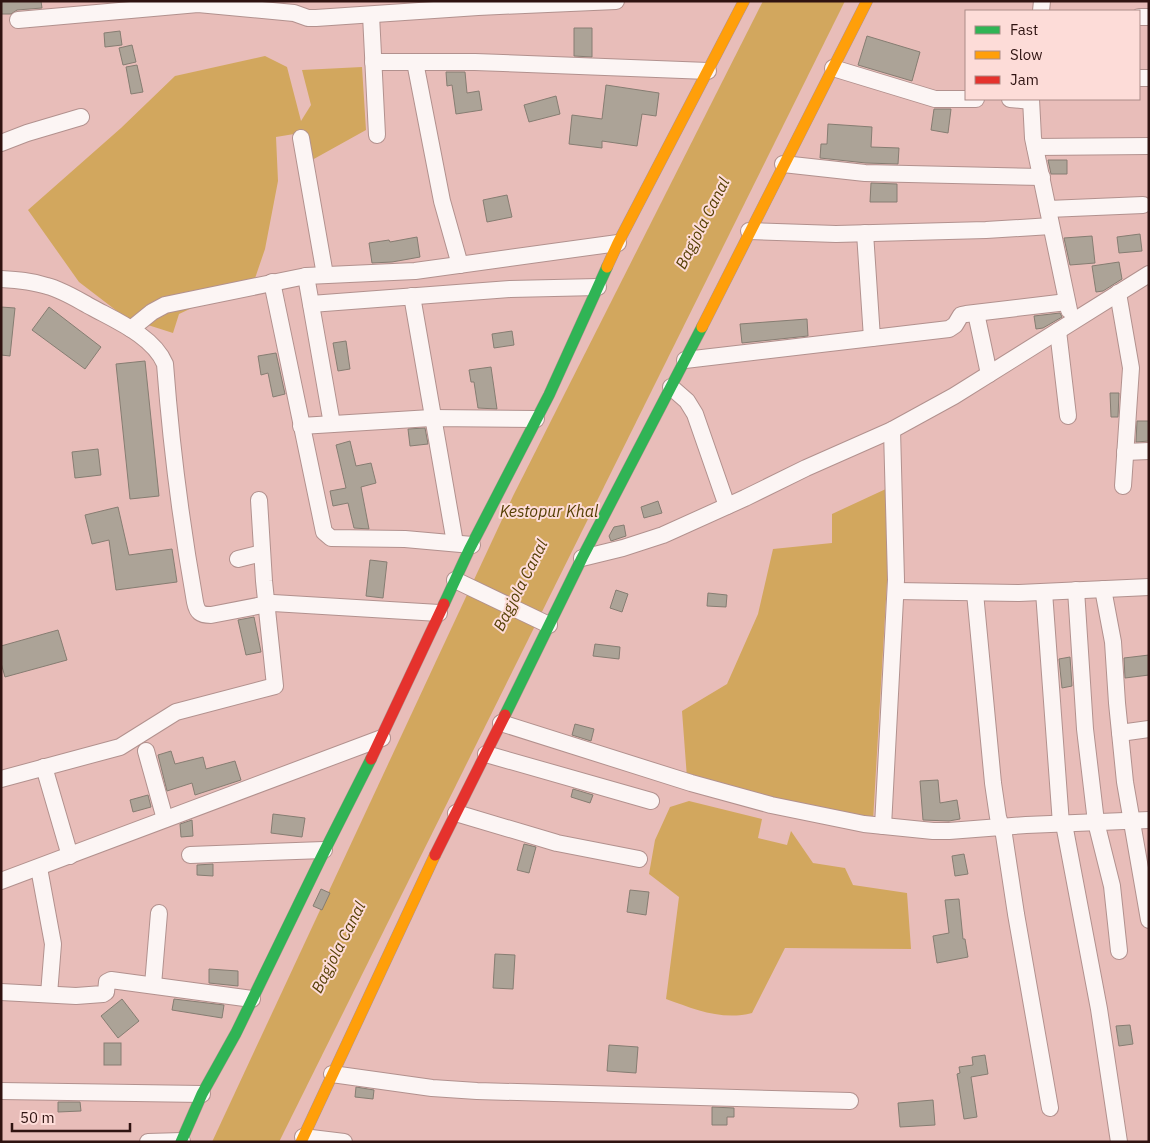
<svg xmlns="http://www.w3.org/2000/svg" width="1150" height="1143" font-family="'IBM Plex Sans',sans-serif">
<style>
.water{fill:#d2a75e}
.building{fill:#aca397;stroke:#867d72}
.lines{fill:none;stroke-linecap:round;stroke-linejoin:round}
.street-casing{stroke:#b2918e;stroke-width:18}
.fast-casing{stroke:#b2918e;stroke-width:12}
.slow-casing{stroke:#b2918e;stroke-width:12}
.jam-casing{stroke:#b2918e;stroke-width:12}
.street{stroke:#fcf5f4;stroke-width:16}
.fast{stroke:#30b455;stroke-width:11}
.slow{stroke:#ff9f0a;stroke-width:11}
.jam{stroke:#e5322d;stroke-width:11}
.labels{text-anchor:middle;stroke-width:4;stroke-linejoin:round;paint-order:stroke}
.water-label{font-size:16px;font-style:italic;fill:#553f04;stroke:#fddcd8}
</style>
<rect width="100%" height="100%" fill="#e8bdb9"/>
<!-- water -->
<g class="water">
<polygon points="763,1 845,1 279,1142 212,1142 513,496"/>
<polygon points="265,56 287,67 301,121 311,105 302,70 362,67 366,130 312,160 300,133 276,137 278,181 265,249 252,287 215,301 208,288 193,291 196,306 179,314 173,333 126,318 79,282 28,210 121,128 175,76"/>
<polygon points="888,488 888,565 873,821 687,778 682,711 727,684 758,614 773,549 832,543 832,514"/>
<path d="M689,801L762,819L758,838L787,845L791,831L813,863L845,868L853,885L907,893L911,949L785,948L752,1013C722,1021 694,1009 666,999L679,897L649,874L655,840L670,807Z"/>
</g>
<!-- building -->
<g class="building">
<polygon points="1,1 41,1 42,8 17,10 11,14 1,14"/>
<polygon points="574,28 592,28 592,57 574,56"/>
<polygon points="120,31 122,45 105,47 104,33"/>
<polygon points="867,36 920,52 912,81 858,65"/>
<polygon points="132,45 136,62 123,65 119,48"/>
<polygon points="137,65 143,92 131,94 126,67"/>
<polygon points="446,72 465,72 467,93 479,91 482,110 456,114 452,85 447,86"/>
<polygon points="606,85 659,93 656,116 642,114 637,146 602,141 602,148 569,144 572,115 602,119"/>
<polygon points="556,96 560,114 529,122 524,105"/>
<polygon points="934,109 951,109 948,133 931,130"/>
<polygon points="828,124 872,127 871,147 899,148 898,164 866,163 820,158 821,144 827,144"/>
<polygon points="1048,160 1067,160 1067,174 1051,174"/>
<polygon points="871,183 897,184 897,202 870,202"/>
<polygon points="507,195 512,217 487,222 483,200"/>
<polygon points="1140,234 1142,251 1119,253 1117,237"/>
<polygon points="1092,236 1095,263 1070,265 1064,238"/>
<polygon points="417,237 420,257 392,262 372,263 369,243 389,240 390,242"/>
<polygon points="1119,262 1122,279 1103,291 1096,292 1092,266"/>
<polygon points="1,307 15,308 10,356 1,355"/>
<polygon points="49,307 101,347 85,369 32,330"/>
<polygon points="1060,313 1062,317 1043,328 1036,329 1034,316"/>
<polygon points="807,319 808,336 742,343 740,324"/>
<polygon points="512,331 514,345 494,348 492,334"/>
<polygon points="346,341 350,369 338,371 333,343"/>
<polygon points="276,353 285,394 273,397 268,373 261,375 258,356"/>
<polygon points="145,361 159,496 130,499 116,364"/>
<polygon points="491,367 497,409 478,408 474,382 471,382 469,370"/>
<polygon points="1110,393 1119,393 1118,417 1111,417"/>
<polygon points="1137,421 1149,421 1149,441 1136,442"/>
<polygon points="425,428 428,444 410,446 408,429"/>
<polygon points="350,441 356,466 371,463 376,483 361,487 369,529 354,528 348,503 333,506 330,491 346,488 336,445"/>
<polygon points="98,449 101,475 75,478 72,452"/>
<polygon points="658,501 662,513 644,518 641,507"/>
<polygon points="118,507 129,555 172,549 177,582 116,590 109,540 92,544 85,515"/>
<polygon points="624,525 626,536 611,541 609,536 614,527"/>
<polygon points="370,560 387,562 383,598 366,596"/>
<polygon points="616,590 628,594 622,612 610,608"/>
<polygon points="708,593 727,595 726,607 707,606"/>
<polygon points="254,617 261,652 246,655 238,620"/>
<polygon points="58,630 67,660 5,677 1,663 1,646"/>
<polygon points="595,644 620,647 619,659 593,656"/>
<polygon points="1149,655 1149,675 1125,678 1124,658"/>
<polygon points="1070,657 1072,686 1062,688 1059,659"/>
<polygon points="575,724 594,729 591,741 572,735"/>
<polygon points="171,751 175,764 203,757 206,769 235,761 241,780 195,795 192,783 167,791 158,755"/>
<polygon points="938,780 940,803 957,800 960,819 949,821 923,820 920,781"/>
<polygon points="573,789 593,795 590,803 571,797"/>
<polygon points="148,795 151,807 133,812 130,800"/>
<polygon points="273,814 305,818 302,837 271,833"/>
<polygon points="192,820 193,836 181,837 180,824"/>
<polygon points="524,844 536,847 529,873 517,870"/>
<polygon points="964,854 968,874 955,876 952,856"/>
<polygon points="213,864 213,876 197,875 197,865"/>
<polygon points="321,889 330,893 322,910 313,906"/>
<polygon points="630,890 649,892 646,915 627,912"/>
<polygon points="959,899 963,939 965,939 968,957 937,963 933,936 949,933 945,900"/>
<polygon points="495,954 515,955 513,989 493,988"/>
<polygon points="209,969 238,971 238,986 209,983"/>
<polygon points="122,999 139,1021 118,1038 101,1016"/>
<polygon points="174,999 224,1005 222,1018 172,1010"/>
<polygon points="1130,1025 1133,1044 1119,1046 1116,1026"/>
<rect x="104" y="1043" width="17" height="22"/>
<polygon points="609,1045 638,1047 636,1073 607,1071"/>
<polygon points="985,1055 988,1074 971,1077 977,1117 964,1119 957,1074 960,1073 959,1067 973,1065 972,1057"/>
<polygon points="356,1087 374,1090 373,1099 355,1097"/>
<polygon points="933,1100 935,1125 900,1127 898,1103"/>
<polygon points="58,1102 80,1102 81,1111 58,1112"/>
<polygon points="712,1107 734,1108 734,1117 727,1117 727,1125 712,1125"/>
</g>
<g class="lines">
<defs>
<g id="street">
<polyline points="1041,11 1042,1"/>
<polyline points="371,15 377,135"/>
<polyline points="1139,17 1149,17"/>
<polyline points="18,20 198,4 294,13 308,18 316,18 478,7 616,1"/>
<polyline points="373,62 475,62 708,71"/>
<polyline points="415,62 442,201 460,265"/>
<polyline points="833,68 935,99 976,99"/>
<polyline points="1139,78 1149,78"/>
<polyline points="1010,99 1031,101"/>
<polyline points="1031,99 1033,138 1069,310"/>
<polyline points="301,138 325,275"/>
<polyline points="1,143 27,133 81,117"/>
<polyline points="1035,147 1149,146"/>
<polyline points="783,164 865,173 1042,177"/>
<polyline points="1048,209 1143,205"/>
<polyline points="749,231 836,234 986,230 1051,226"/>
<polyline points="865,233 872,338"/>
<polyline points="306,276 332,424"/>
<path d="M1,279C17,280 32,281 47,286C63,290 78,300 93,308C117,321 154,337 165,364C171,444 181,523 195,602C197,612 200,615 211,615L273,603L439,613"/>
<polyline points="272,282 324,532 331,538 405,539 472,545"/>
<polyline points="1118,293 1131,368 1123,486"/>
<polyline points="412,296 455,543"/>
<polyline points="311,304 510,289 598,287"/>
<polyline points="976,313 989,374"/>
<polyline points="131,329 152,312 165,305 306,276 415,271 618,243"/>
<polyline points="1058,331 1068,416"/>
<polyline points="685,360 949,329 955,325 961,315 966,314 1067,302"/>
<polyline points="671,387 687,401 695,414 727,506"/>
<polyline points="301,426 431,418 536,419"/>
<polyline points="1125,452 1149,451"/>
<polyline points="582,558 623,548 663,535 745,498 806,468 892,430 954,396 1149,274"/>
<polyline points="238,559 262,553"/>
<polyline points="455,580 549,625"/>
<polyline points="1103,589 1113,642 1117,703 1125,782 1149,920"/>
<polyline points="1076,590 1085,729 1096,822 1112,886 1119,951"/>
<polyline points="896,591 1019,593 1149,587"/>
<polyline points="1044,592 1061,824"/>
<polyline points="975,593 993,783 998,817 1004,835 1016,914 1050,1108"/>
<polyline points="501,723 691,783 771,805 864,824 933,831 949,831 1026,825 1149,820"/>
<polyline points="1120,733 1149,729"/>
<polyline points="146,751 165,819"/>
<polyline points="486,754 651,801"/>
<polyline points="44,767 70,856"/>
<polyline points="1,779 120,747 176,712 275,686 264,581 259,500"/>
<polyline points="456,813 557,843 639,859"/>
<polyline points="1064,824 1099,1009 1119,1142"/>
<polyline points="883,826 896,580 892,430"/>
<polyline points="190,855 324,850"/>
<polyline points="39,868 53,944 49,994"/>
<polyline points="1,881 382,738"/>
<polyline points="153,985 159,913"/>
<polyline points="1,992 76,996 103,994 106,992 107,982 111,980 252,999"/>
<polyline points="332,1074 432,1088 477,1091 850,1101"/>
<polyline points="1,1091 202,1094"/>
<polyline points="303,1137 344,1142"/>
<polyline points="148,1142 182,1141"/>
</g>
<g id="fast">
<polyline points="444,604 469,550 549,395 607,267"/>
<polyline points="505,715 582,558 702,327"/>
<polyline points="181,1142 202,1094 236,1033 321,858 371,759"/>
</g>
<g id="slow">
<polyline points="607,267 618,243 744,1"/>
<polyline points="702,327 867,1"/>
<polyline points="301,1142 435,855"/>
</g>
<g id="jam">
<polyline points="371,759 444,604"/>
<polyline points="435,855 505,715"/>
</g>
</defs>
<!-- street casing -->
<use href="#street" class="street-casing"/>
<!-- fast casing -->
<use href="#fast" class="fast-casing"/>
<!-- slow casing -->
<use href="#slow" class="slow-casing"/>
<!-- jam casing -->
<use href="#jam" class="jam-casing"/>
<!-- street -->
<use href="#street" class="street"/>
<!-- fast -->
<use href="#fast" class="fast"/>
<!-- slow -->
<use href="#slow" class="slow"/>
<!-- jam -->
<use href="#jam" class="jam"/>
</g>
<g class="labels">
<!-- water labels -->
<g class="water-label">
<text transform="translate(702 223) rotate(-63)" y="6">Bagjola Canal</text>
<text x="549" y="517">Kestopur Khal</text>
<text transform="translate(520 585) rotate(-63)" y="6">Bagjola Canal</text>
<text transform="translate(338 947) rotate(-63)" y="6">Bagjola Canal</text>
</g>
</g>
<!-- border -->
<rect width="1150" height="1143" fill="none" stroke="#2f1311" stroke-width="5"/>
<!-- legend -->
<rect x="965" y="10" width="175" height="90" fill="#fddcd8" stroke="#ab8c88"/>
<rect x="975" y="26" width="25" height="8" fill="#30b455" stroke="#ab8c88"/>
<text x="1010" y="35" font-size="15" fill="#2f1311">Fast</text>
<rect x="975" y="51" width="25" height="8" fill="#ff9f0a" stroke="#ab8c88"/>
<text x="1010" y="60" font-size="15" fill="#2f1311">Slow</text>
<rect x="975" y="76" width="25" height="8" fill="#e5322d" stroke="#ab8c88"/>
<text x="1010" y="85" font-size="15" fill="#2f1311">Jam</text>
<!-- scale -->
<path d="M12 1123v8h118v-8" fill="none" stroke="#2f1311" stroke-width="2.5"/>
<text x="20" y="1123" font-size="15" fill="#2f1311" stroke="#fddcd8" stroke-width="4" paint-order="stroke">50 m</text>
</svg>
